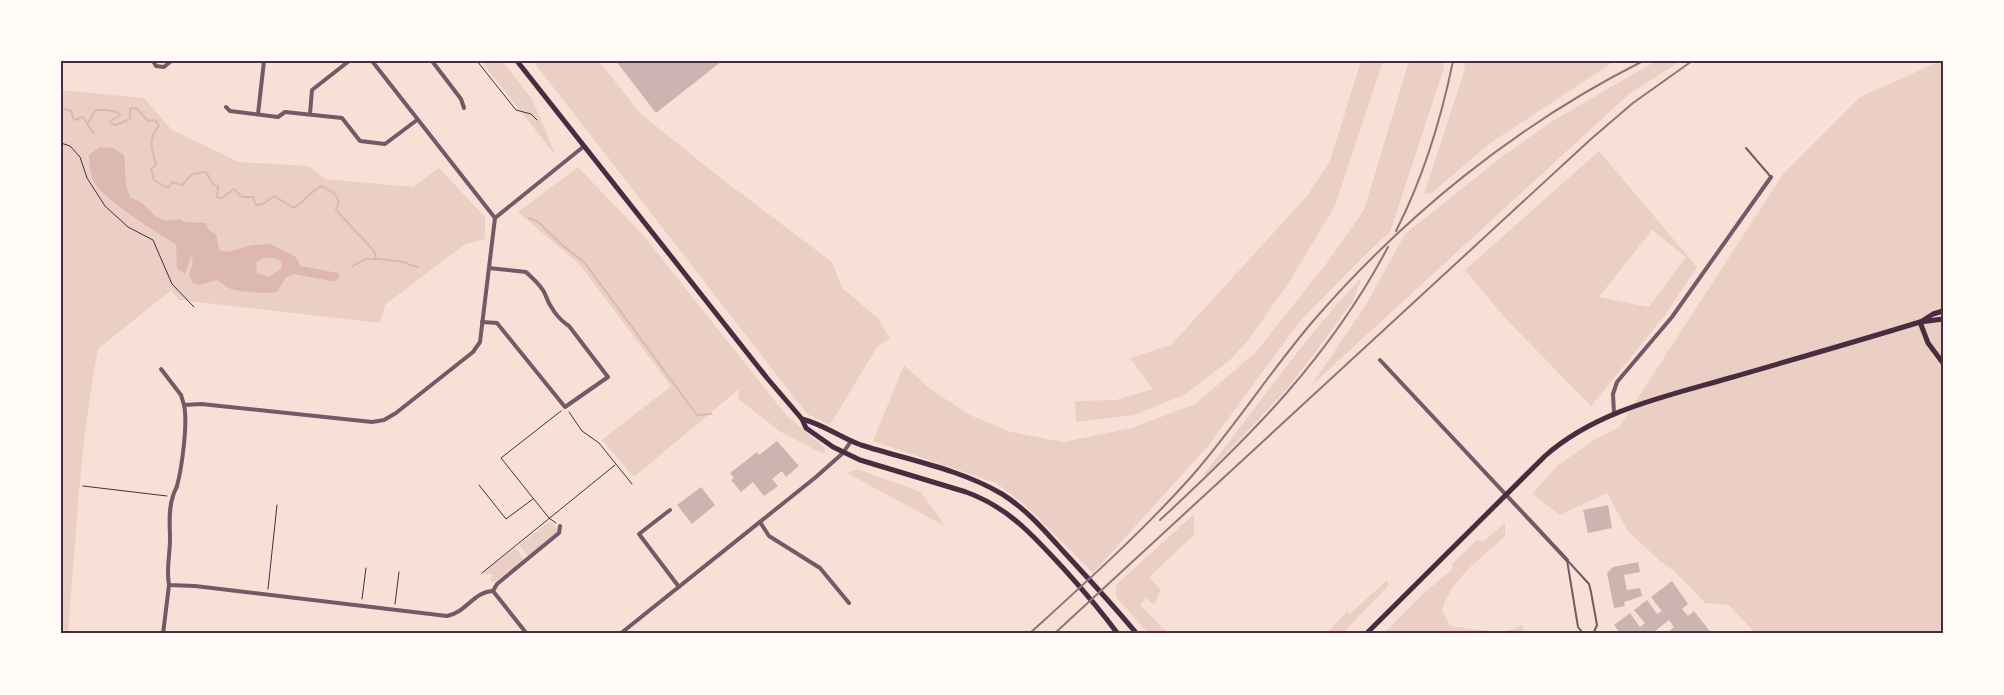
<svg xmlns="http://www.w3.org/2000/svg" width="2004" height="695" font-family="'Space Grotesk',sans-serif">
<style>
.green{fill:#ebcfc5;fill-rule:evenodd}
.water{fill:#dcb8b0;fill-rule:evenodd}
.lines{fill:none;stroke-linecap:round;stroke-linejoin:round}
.stream{stroke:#dcb8b0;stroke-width:2}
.building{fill:#ccb4b1}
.path{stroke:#4a2c40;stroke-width:1}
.service{stroke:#755966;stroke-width:2}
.minor{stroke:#755966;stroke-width:4}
.secondary{stroke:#4a2c40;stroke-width:5}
.rail{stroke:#8f747c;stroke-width:2}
.neatline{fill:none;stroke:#4a2c40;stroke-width:2}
</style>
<rect width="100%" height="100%" fill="#f7e1d7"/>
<!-- green -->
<g class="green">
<polygon points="481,61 502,61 532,99 556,156"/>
<polygon points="533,61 599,61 640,113 723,180 832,262 842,288 879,319 890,339 877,347 830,425 807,414"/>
<polygon points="1361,61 1383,61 1335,206 1291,279 1249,339 1231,359 1184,395 1134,415 1076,422 1075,401 1116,400 1153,389 1130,358 1171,345 1308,195 1330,161"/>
<polygon points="1409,61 1444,61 1443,71 1390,232 1366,254 1300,321 1208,446 1093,573 1024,504 996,483 873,441 904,365 930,389 970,415 1011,432 1064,442 1132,428 1195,404 1255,353 1326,264 1364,210"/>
<polygon points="1465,61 1615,61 1489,144 1432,193 1424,194 1464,72"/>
<polygon points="1656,61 1681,61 1629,94 1312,385 1367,303 1405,234 1503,156 1551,122"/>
<polygon points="1938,62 1943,62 1943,634 1756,634 1729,605 1705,603 1675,572 1660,561 1628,531 1607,493 1560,515 1532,494 1557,466 1594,440 1619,427 1783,174 1860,97"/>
<path d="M61,90L144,98L172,130L239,162L309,166L325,179L413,187L439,168L485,217V239L465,244L385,305L380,323L179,300L171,290L98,349C80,442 76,539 68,634L61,632Z"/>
<path d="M1599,151L1697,267L1666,314L1591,406L1506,319L1465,270ZM1652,230L1686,257L1649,307L1599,297Z"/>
<polygon points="578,167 644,236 786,415 825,448 823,454 781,432 738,399 739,389 634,477 602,440 671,386 580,265 518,212"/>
<path d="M1362,277L1352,302L1314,354L1286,390L1205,476L1204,474C1256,408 1304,338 1362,277Z"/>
<polygon points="857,469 921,492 945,526 847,473"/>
<polygon points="1194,514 1194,535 1149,577 1161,590 1154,605 1146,598 1140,605 1169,634 1149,634 1116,597 1116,585"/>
<polygon points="550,521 559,532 528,556 519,545"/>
<path d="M1505,523V536C1482,558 1450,579 1442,611L1450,626L1502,633L1522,625L1525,634H1383L1425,592L1452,570V564L1477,540L1484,541Z"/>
<polygon points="515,548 524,559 493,583 490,579 493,576 490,573 487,575 484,572"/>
<polygon points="1387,580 1389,585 1342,634 1326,634 1347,611 1350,614"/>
</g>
<!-- water -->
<path class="water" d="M100,147L113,148L124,155C126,170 123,184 131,198C155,205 149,226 181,219L184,222L206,223L209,230L216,234L219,250L227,252L252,245L270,244L295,256L301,266L338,273L340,276L337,281H331L294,274L286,277L277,292C268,294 240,292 231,289C226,287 222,283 217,280L199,285L192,282L189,274C191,268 195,263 191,256L185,274L177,269L176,244C157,233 105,201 94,182C90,174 89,164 89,155ZM264,258H273L281,261L282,268L269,277L257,273L256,263Z"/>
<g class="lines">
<!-- stream -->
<g class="stream">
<polyline points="61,111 65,109 71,111 74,120 83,117 94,134"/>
<path d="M87,125L95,110C103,110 113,109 120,114L117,117L110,121L111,124L116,125L130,119V109L136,108L148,121L155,120L159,126C147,139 152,149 156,165L151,169L154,180L166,187H169L172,182L182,185L192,174L206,172L213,184L218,187L217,197L222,198L234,189L242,197H253L256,205L263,204L274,196L294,208C305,201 310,191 322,186L335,194L339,202L336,210L374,251L376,258"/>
<polyline points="529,218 538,222 561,244 584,262 697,415 711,414"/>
<path d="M353,266C357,264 362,260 367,259C370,258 401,261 403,262C409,264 411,266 418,267"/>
</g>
</g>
<!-- building -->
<g class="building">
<polygon points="616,61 722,61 656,113"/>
<polygon points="777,441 799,466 786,477 782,471 772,479 778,486 764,496 753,482 741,492 731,480 734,478 730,473 757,452 759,455"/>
<polygon points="701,487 715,505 692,524 677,505"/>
<polygon points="1608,505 1612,528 1588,533 1583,510"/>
<polygon points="1638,562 1640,572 1624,575 1627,590 1640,588 1642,596 1624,602 1625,606 1614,608 1607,573 1613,567"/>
<polygon points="1672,581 1688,604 1682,609 1688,616 1694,611 1712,634 1666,634 1674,627 1669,620 1651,634 1621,634 1614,625 1630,613 1640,627 1645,623 1634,610 1647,600 1657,614 1662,611 1651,597"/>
</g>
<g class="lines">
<!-- path -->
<g class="path">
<polyline points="477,61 516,110 531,114 537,120"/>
<polyline points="61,143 70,146 80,157 87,178 105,206 128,227 153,240 172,284 194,307"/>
<polyline points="569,412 582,431 599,443 632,484"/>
<polyline points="479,485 506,519 533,499"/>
<polyline points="83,486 167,496"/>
<polyline points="556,523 549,518 501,458 561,411"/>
<polyline points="482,573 615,465"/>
<polyline points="268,589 277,505"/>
<polyline points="362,599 366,568"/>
<polyline points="395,604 399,572"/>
</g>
<!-- service -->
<g class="service">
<polyline points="1746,148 1771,177"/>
<polyline points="1567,560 1589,584 1591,592 1597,625 1594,632 1590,634"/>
<polyline points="1567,560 1578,627 1582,632 1586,634"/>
</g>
<!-- minor -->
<g class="minor">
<polyline points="153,61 156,66 164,67 171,61"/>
<polyline points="372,61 495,218"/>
<polyline points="432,61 461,99 464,108"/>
<polyline points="226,107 230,111 278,117 285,112 342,118 360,141 385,144 417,120"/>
<polyline points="258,114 264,61"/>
<polyline points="310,114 312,90 349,61"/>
<path d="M482,322L497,323L565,407L608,377L569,326C558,319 549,306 545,294C542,286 532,278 526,272L489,268"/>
<polyline points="1380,360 1567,560"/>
<polyline points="161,369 181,395 184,405"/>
<polyline points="1614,414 1613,394 1617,382 1672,317 1771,177"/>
<polyline points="670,510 639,534 679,587"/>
<polyline points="760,522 769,536 820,568 849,603"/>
<polyline points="493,591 497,584 559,533 560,526"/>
<polyline points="163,634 169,585"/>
<path d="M527,634L493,591C475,591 465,613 447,616L195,586L169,585C166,569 170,555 170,539C170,525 168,510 173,496C174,492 176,489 177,486C182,467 188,423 184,405L201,404L372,422L384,420L396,413L473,352L480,342L495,218L583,147"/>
<polyline points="620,634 816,477 843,453 851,441"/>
</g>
<!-- secondary -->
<g class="secondary">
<path d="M517,61L767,378L802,419L806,428L833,447L860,460L966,492C1010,508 1033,536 1064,569C1083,590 1101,611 1118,634"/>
<polyline points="1922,321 1933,314 1943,311"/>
<polyline points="1920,322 1928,343 1943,363"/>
<path d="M802,419C823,424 841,438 861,445C908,460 960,469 1002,494C1026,509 1044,530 1063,551C1088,578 1113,605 1137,634"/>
<path d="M1366,634L1545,456C1597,410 1668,396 1733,377C1795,359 1858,341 1920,322L1943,319"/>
</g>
<!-- rail -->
<g class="rail">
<path d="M1396,231C1423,178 1441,120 1453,61"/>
<path d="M1160,520C1251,436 1330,357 1388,247"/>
<path d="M1029,634C1085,583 1141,533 1191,477C1235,427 1271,370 1314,320C1406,214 1518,124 1643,61"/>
<polyline points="1054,634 1591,139 1633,103 1692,61"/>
</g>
</g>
<!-- border -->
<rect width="2004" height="695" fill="none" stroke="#fffaf5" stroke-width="125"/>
<rect x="62" y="62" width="1880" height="570" class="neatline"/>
</svg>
